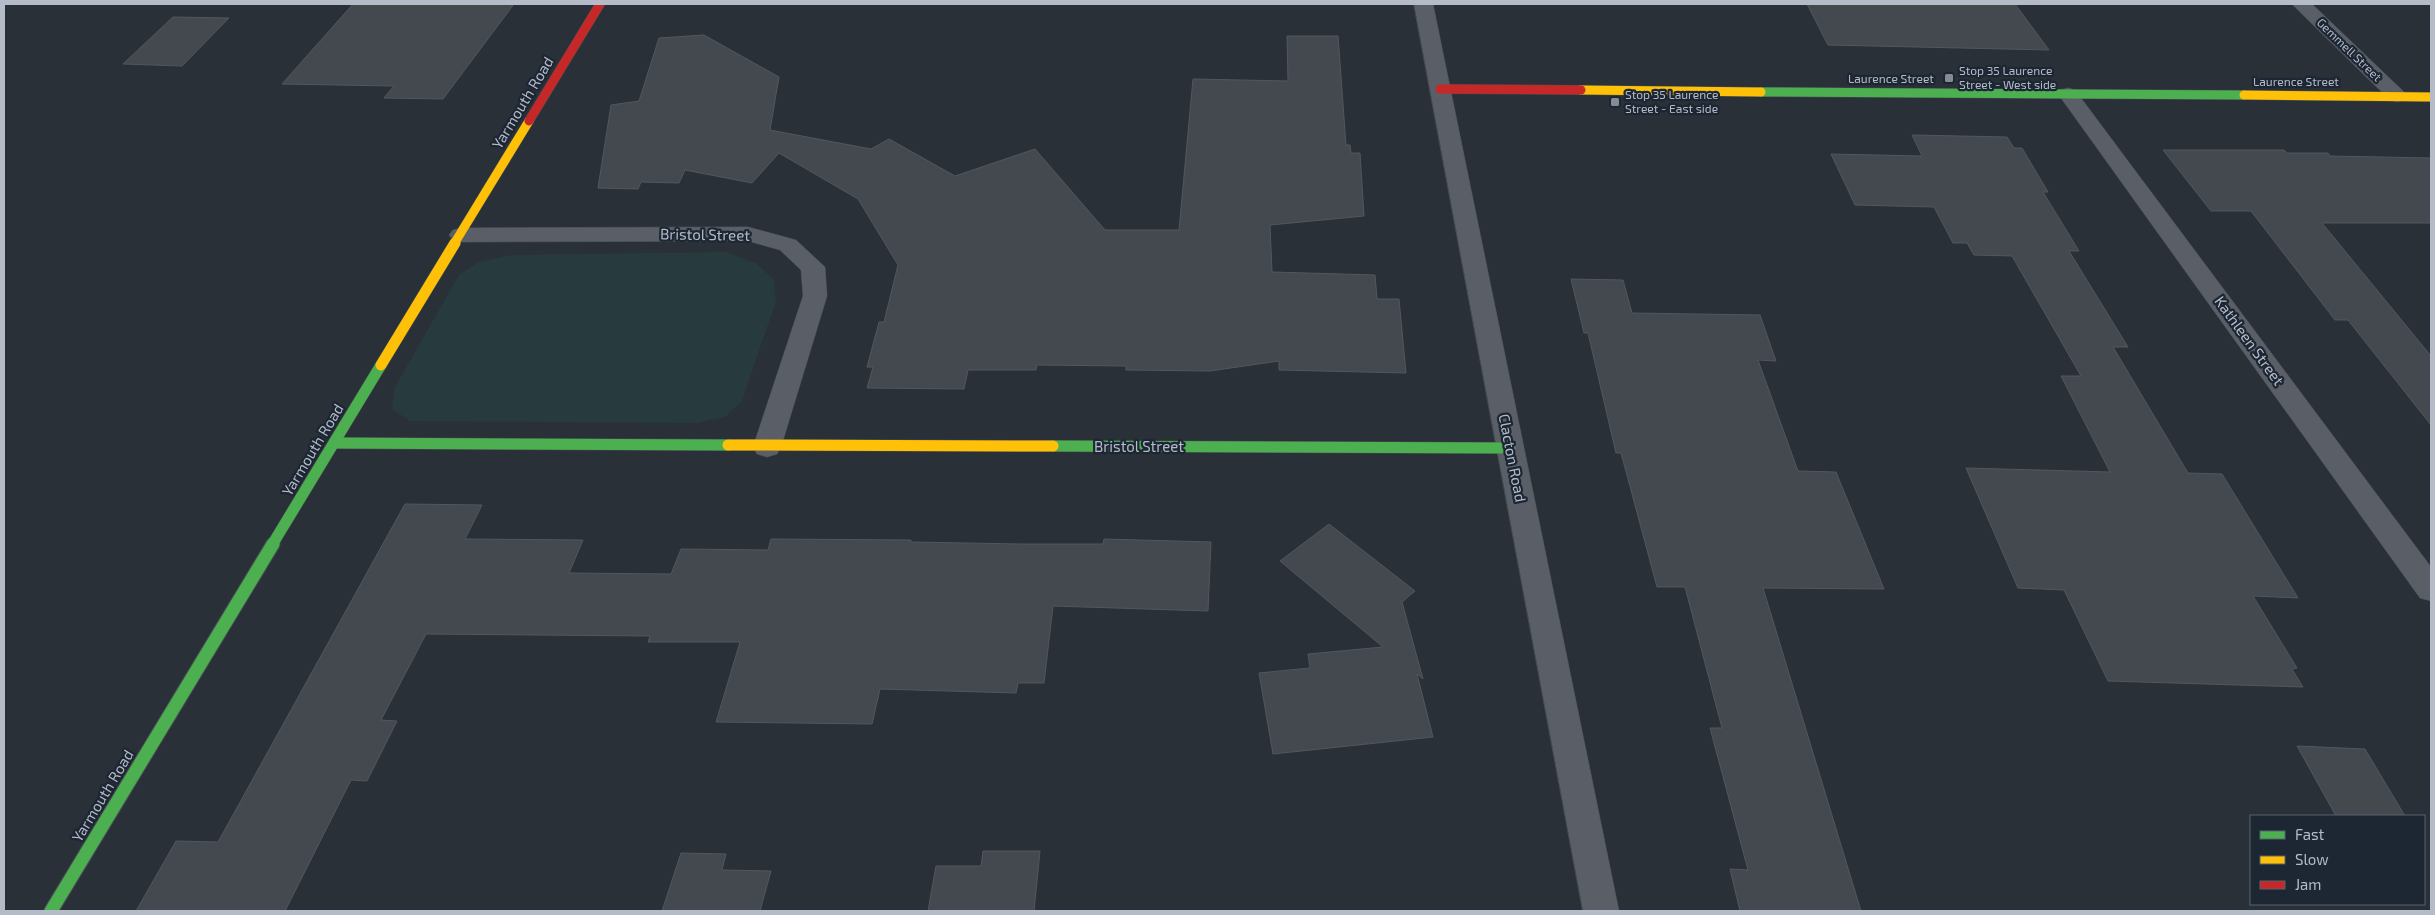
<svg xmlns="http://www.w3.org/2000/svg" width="2435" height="915" font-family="'Exo 2',sans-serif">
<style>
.green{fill:#273a3e}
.building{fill:#444950;stroke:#52575f}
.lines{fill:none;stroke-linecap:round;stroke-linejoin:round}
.street-casing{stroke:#484c53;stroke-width:1}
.fast-far2-casing{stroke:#484c53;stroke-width:10}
.fast-far1-casing{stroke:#484c53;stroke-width:12}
.fast-casing{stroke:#484c53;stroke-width:15}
.slow-far1-casing{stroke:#484c53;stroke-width:10}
.slow-casing{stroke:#484c53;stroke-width:12}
.jam-casing{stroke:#484c53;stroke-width:10}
.street{fill:#5a5e66;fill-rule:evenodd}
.fast-far2{stroke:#4caf50;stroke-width:9}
.fast-far1{stroke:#4caf50;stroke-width:11}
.fast{stroke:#4caf50;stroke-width:13}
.slow-far1{stroke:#ffc107;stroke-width:9}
.slow{stroke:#ffc107;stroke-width:11}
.jam{stroke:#c62828;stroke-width:9}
.poi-dot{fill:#848b96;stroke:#1d2633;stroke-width:2}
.labels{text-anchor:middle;stroke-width:4.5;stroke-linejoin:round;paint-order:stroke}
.far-street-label{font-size:12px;fill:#b4bcc9;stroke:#1d2633}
.far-poi-label{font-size:12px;fill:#b4bcc9;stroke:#1d2633;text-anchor:start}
.street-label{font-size:15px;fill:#b4bcc9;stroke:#1d2633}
</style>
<rect width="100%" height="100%" fill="#2a3038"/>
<!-- green -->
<polygon class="green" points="726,252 757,264 774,280 776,301 742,401 725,417 696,423 410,421 392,409 395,387 459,275 478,262 511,255"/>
<!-- building -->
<g class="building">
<polygon points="353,4 514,4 443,99 384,98 394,86 282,84"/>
<polygon points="1807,4 2015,4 2049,50 1828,45"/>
<polygon points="173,17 229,18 182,66 123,64"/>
<polygon points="704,35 779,77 770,130 871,149 889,139 955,176 1035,149 1105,230 1179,230 1193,79 1288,81 1287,36 1338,36 1346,145 1350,145 1351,153 1360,153 1364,216 1270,225 1272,272 1375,275 1377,299 1399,299 1406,373 1279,370 1279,361 1210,371 1126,370 1126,366 1037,365 1036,370 968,370 964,389 867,388 873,367 867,367 879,322 884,322 898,265 858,199 779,153 752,183 685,170 679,183 641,182 638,189 598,188 611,105 639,101 659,38"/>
<polygon points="1912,135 2007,137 2014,148 2022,148 2048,192 2043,192 2079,251 2069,251 2128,347 2113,347 2188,473 2222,474 2298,598 2253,596 2297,668 2292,669 2303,687 2108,681 2064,590 2018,588 1966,468 2110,472 2061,376 2081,376 2012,256 1974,255 1967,243 1953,243 1934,207 1855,205 1831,154 1922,156"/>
<polygon points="2163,150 2284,150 2287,153 2328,153 2330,156 2431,158 2431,223 2322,223 2431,356 2431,425 2348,320 2335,320 2251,211 2211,211"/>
<polygon points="1571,279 1623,280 1632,313 1760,315 1776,361 1758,360 1798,471 1836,472 1884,589 1763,588 1861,911 1740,911 1730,869 1748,870 1710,728 1722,728 1685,587 1657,587 1621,453 1616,453 1588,333 1584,333"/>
<polygon points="405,504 482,505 465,539 583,540 569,573 671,574 681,549 768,550 771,539 911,540 911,542 1021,544 1103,544 1104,539 1211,542 1208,611 1053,606 1044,683 1018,683 1016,693 880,689 872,724 716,722 740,642 648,642 650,636 426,634 381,720 397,721 367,781 351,780 285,911 136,911 176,841 218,842"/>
<polygon points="1329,524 1415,591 1402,602 1423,679 1417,674 1433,737 1273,754 1259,673 1310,668 1308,654 1383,647 1280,561"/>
<polygon points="2297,746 2365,749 2405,816 2336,816"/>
<polygon points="983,851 1040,851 1034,911 928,911 936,866 981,866"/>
<polygon points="681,853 726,854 722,870 771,871 760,911 662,911"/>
</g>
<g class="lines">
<defs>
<g id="street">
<polygon points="1414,4 1433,4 1619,911 1583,911"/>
<polygon points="2292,4 2312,4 2404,92 2407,96 2404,100 2397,102 2390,100"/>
<polygon points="2068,88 2075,90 2431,567 2431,601 2420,598 2061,98 2058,94 2061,90"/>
<polygon points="748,227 796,240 825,267 827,296 781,447 777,454 767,457 757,454 753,447 803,296 801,270 780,250 748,241 461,242 453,240 449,235 453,230 461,228"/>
</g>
<polyline id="fast-far2" points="1761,92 2244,95"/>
<g id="fast-far1">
<polyline points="335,443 728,445"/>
<polyline points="1053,446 1510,448"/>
<polyline points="272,545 381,365"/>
</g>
<polyline id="fast" points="51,911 273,544"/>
<g id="slow-far1">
<polyline points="1581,90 1761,92"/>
<polyline points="2244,95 2431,97"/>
<polyline points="454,244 529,121"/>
</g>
<g id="slow">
<polyline points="381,365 455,243"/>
<polyline points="728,445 1053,446"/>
</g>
<g id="jam">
<polyline points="1440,89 1581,90"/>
<polyline points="529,121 600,4"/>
</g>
</defs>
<!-- street casing -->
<use href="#street" class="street-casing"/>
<!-- fast-far2 casing -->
<use href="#fast-far2" class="fast-far2-casing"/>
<!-- fast-far1 casing -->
<use href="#fast-far1" class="fast-far1-casing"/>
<!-- fast casing -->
<use href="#fast" class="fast-casing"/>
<!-- slow-far1 casing -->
<use href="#slow-far1" class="slow-far1-casing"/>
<!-- slow casing -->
<use href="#slow" class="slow-casing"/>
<!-- jam casing -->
<use href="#jam" class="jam-casing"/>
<!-- street -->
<use href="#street" class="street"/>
<!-- fast-far2 -->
<use href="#fast-far2" class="fast-far2"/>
<!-- fast-far1 -->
<use href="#fast-far1" class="fast-far1"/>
<!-- fast -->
<use href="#fast" class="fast"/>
<!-- slow-far1 -->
<use href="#slow-far1" class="slow-far1"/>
<!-- slow -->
<use href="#slow" class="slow"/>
<!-- jam -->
<use href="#jam" class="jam"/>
</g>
<!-- markers -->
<g class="poi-dot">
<rect x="1944" y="73" width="10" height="10" rx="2.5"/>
<rect x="1610" y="97" width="10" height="10" rx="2.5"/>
</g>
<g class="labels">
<!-- far-street labels -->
<g class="far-street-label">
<text transform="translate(2349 50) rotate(44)" y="4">Gemmell Street</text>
<text x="1891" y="83">Laurence Street</text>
<text x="2296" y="86">Laurence Street</text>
</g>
<!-- far-poi labels -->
<g class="far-poi-label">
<text x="1959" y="75">Stop 35 Laurence<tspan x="1959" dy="14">Street - West side</tspan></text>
<text x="1625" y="99">Stop 35 Laurence<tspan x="1625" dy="14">Street - East side</tspan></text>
</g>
<!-- street labels -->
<g class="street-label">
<text transform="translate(523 103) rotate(-59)" y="5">Yarmouth Road</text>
<text transform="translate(705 235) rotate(1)" y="5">Bristol Street</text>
<text transform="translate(2249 341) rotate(54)" y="5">Kathleen Street</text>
<text x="1139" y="452">Bristol Street</text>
<text transform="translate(313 450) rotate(-59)" y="5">Yarmouth Road</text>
<text transform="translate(1512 458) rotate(79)" y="5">Clacton Road</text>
<text transform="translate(103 796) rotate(-59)" y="5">Yarmouth Road</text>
</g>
</g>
<!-- border -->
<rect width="2435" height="915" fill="none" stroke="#b4bcc9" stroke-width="10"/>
<!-- legend -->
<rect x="2250" y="815" width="175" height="90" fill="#1d2633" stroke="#59626f"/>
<rect x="2260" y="831" width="25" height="8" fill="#4caf50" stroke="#59626f"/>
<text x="2295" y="840" font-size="15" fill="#b4bcc9">Fast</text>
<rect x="2260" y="856" width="25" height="8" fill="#ffc107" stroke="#59626f"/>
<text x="2295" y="865" font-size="15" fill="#b4bcc9">Slow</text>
<rect x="2260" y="881" width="25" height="8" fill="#c62828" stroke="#59626f"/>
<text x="2295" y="890" font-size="15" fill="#b4bcc9">Jam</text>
</svg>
